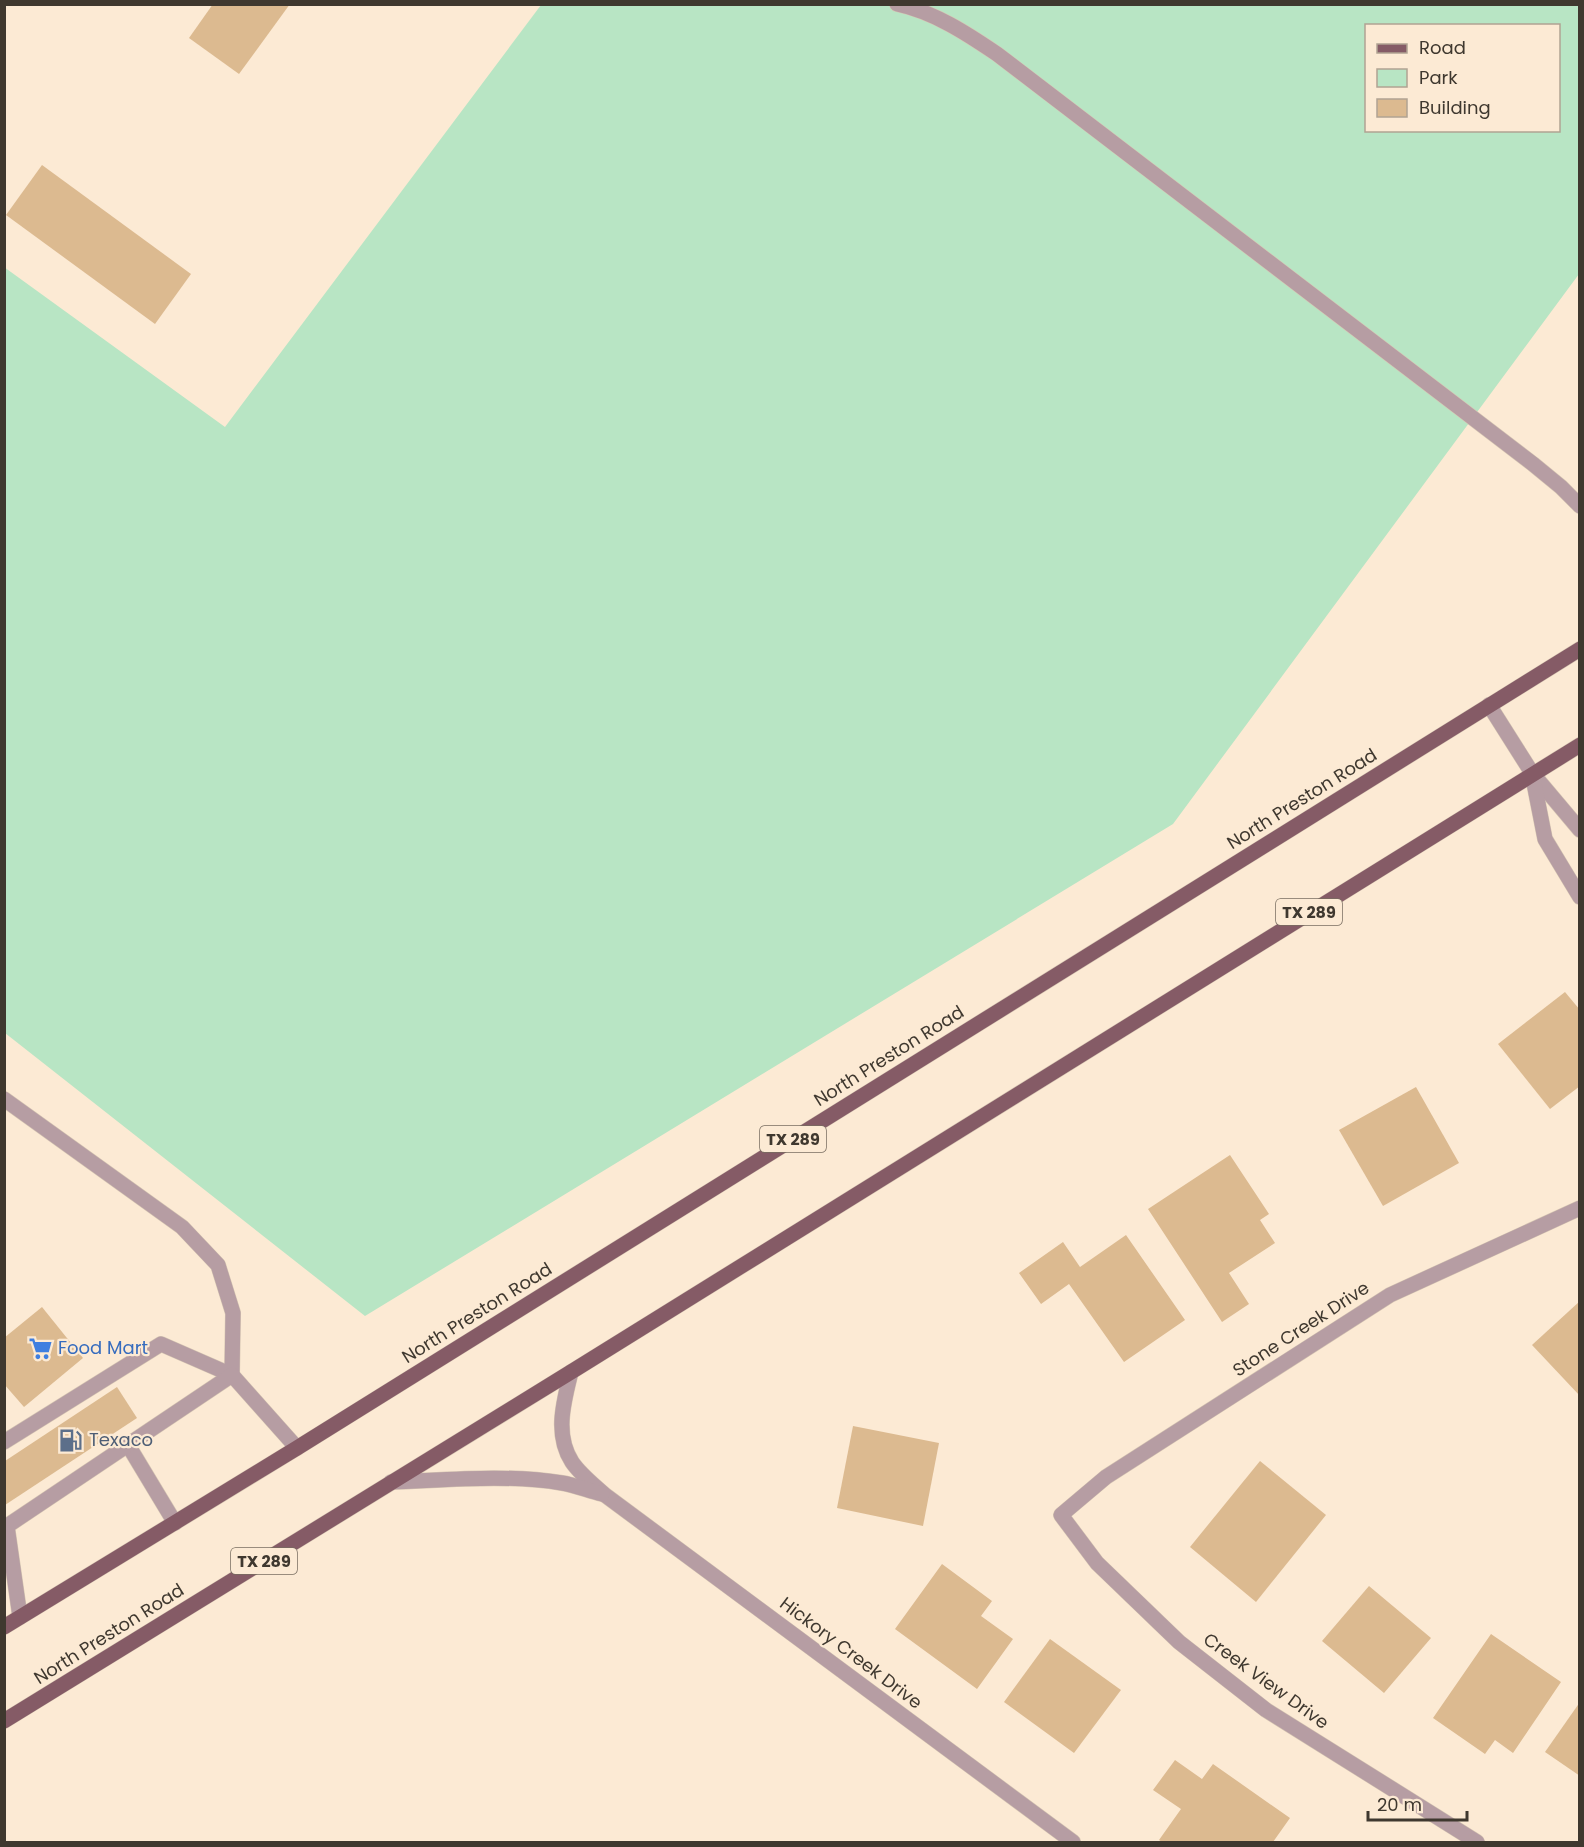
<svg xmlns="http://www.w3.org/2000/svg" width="1584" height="1847" font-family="Poppins,sans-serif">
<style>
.green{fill:#b8e5c4;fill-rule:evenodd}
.building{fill:#dcba90}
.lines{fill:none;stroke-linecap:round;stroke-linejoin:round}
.lane-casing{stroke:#d6c6b3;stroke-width:16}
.street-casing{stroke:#d6c6b3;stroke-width:16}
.primary-casing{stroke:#d6c6b3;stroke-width:16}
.lane{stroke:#b69da3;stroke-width:15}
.street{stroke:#b69da3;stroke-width:15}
.primary{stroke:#855b66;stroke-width:15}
.labels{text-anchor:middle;stroke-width:4.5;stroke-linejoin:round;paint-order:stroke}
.shield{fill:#fcead4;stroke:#786d60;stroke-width:1.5}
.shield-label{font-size:16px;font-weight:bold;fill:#3f382f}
.street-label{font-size:18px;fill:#3f382f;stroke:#fcead4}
.shop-label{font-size:18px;fill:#366cbe;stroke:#fcead4;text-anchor:start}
.service-label{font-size:18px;fill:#4e5e75;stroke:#fcead4;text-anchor:start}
</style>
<rect width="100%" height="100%" fill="#fcead4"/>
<!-- green -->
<path class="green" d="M541,5H1579V274L1173,824L365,1316L5,1033L4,267L225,427ZM1366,26H1558V130H1366Z"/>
<!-- building -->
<g class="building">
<polygon points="213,4 290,4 239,74 189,38"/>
<polygon points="42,165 191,274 155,324 6,215"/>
<polygon points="1565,992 1580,1010 1580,1086 1550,1109 1498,1044"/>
<polygon points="1416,1087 1459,1163 1383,1206 1339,1130"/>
<polygon points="1230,1155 1269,1214 1260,1220 1275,1243 1229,1273 1249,1304 1222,1322 1148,1209"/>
<polygon points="1126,1235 1185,1320 1124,1362 1069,1284 1041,1304 1019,1273 1063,1242 1080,1267"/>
<polygon points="1580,1301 1580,1396 1532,1345"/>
<polygon points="42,1307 83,1358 24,1407 4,1384 4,1338"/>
<polygon points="117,1387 137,1418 5,1505 5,1461"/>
<polygon points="853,1426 939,1443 923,1526 837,1508"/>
<polygon points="1260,1461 1326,1515 1256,1602 1190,1547"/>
<polygon points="942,1564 992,1601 981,1616 1013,1639 977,1689 895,1629"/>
<polygon points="1369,1586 1431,1638 1384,1693 1322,1641"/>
<polygon points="1491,1634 1561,1682 1513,1753 1495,1740 1485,1754 1433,1718"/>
<polygon points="1050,1639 1121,1690 1074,1753 1004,1702"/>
<polygon points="1580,1702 1580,1776 1545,1752"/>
<polygon points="1175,1760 1202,1779 1213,1764 1290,1818 1273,1842 1162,1842 1159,1840 1181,1809 1153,1790"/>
</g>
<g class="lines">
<defs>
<g id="lane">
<path d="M897,4C934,12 966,33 997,54L1533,464L1561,487L1580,506"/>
<polyline points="4,1099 182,1227 218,1265 233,1313 232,1375 161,1344 4,1442"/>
<polyline points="128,1445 175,1523"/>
<polyline points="20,1617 7,1526 232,1375 297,1448"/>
</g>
<g id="street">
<polyline points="1489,705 1532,773 1580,830"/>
<polyline points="1532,773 1545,839 1580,897"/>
<path d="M571,1372C564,1401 554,1434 572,1462C580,1474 594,1485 605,1495L1073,1842"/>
<path d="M391,1482C447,1480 506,1474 562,1483C575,1485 589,1491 602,1494"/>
<polyline points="1477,1842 1266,1710 1179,1642 1097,1563 1061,1515 1106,1477 1390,1295 1580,1208"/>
</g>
<g id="primary">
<polyline points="4,1627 297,1448 1580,649"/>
<polyline points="4,1721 571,1372 1580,745"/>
</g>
</defs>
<!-- lane casing -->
<use href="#lane" class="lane-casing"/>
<!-- street casing -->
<use href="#street" class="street-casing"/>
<!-- primary casing -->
<use href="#primary" class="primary-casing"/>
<!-- lane -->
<use href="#lane" class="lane"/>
<!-- street -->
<use href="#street" class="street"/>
<!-- primary -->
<use href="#primary" class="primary"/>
</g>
<!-- icons -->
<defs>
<symbol id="supermarket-bare" viewBox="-9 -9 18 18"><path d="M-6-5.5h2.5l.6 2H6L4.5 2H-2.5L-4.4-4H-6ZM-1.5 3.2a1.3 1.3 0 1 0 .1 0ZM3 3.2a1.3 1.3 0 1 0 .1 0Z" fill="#3f7fe0" stroke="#fcead4" stroke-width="2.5" paint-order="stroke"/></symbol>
<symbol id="fuel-bare" viewBox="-9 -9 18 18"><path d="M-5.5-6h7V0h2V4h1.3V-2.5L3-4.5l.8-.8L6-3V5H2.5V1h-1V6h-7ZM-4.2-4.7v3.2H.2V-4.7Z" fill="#5c6f8a" stroke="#fcead4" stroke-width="2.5" paint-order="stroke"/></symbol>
</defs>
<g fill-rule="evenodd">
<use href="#supermarket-bare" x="24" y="1332" width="33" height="33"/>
<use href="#fuel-bare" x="54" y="1424" width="33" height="33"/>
</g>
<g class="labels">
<!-- shield labels -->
<g class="shield">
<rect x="1276" y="899" width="66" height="26" rx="4.5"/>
<rect x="760" y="1126" width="66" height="26" rx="4.5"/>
<rect x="231" y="1548" width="66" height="26" rx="4.5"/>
</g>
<g class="shield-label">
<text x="1309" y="918">TX 289</text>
<text x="793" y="1145">TX 289</text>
<text x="264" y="1567">TX 289</text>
</g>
<!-- street labels -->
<g class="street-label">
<text transform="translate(1302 799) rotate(-32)" y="6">North Preston Road</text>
<text transform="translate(889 1056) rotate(-32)" y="6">North Preston Road</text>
<text transform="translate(477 1313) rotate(-32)" y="6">North Preston Road</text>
<text transform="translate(1301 1329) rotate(-33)" y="6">Stone Creek Drive</text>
<text transform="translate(109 1634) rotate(-32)" y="6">North Preston Road</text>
<text transform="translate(851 1653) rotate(37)" y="6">Hickory Creek Drive</text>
<text transform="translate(1266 1681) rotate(36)" y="6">Creek View Drive</text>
</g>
<!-- shop labels -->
<g class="shop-label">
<text x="58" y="1354">Food Mart</text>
</g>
<!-- service labels -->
<g class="service-label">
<text x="89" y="1446">Texaco</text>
</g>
</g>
<!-- border -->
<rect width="1584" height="1847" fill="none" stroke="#3f382f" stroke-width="12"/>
<!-- legend -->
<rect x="1365" y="24" width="195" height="108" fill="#fcead4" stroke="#b0a392" stroke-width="1.5"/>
<rect x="1377" y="44" width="30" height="9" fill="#855b66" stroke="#b0a392" stroke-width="1.5"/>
<text x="1419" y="54" font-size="18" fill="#3f382f">Road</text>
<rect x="1377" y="69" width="30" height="18" fill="#b8e5c4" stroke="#b0a392" stroke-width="1.5"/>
<text x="1419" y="84" font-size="18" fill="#3f382f">Park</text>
<rect x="1377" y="99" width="30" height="18" fill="#dcba90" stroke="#b0a392" stroke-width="1.5"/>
<text x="1419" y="114" font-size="18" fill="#3f382f">Building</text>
<!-- scale -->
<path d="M1368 1811v9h99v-9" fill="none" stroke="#3f382f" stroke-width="3"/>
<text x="1377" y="1811" font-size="18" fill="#3f382f" stroke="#fcead4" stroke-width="4.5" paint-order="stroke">20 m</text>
</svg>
